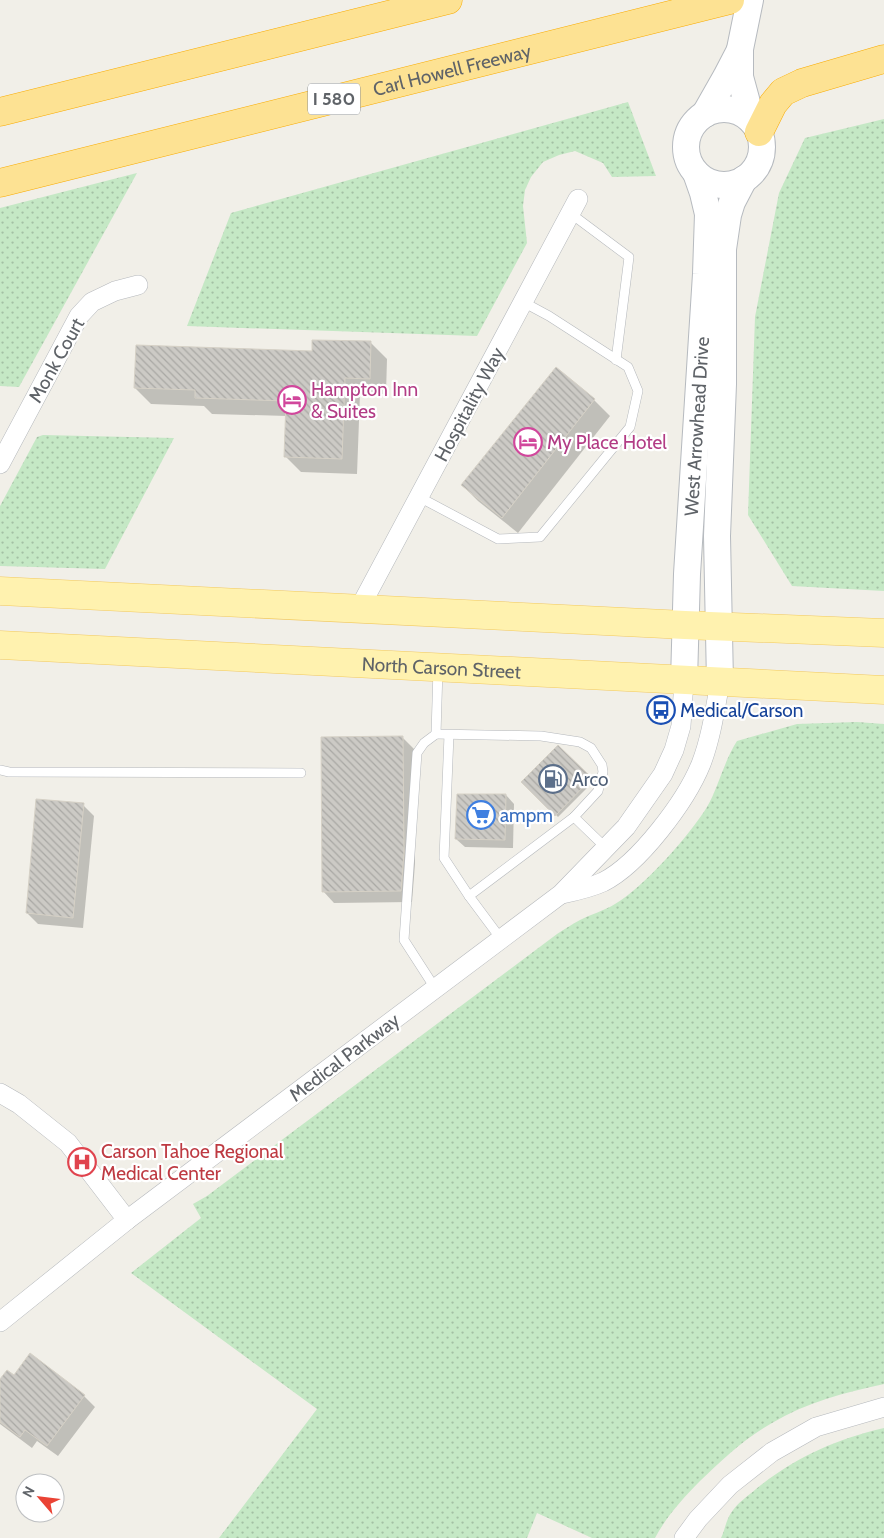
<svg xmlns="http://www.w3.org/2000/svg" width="884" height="1538" font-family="Cabin,sans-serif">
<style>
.grass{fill:url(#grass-dots)}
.shadow{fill:#0003}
.building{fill:url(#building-back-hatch);stroke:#d6d1c6}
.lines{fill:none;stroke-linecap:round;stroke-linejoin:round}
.service-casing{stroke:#b5b8bc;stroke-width:10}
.minor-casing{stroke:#b5b8bc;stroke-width:20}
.secondary-casing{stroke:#b6babf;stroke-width:28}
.primary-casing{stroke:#f2c960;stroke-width:29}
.motorway-casing{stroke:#f9ab00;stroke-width:29}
.service{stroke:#fff;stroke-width:9}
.minor{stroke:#fff;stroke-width:19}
.secondary{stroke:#fff;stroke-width:26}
.primary{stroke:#fff2af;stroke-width:28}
.motorway{stroke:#fde293;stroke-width:28}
.labels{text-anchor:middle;stroke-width:4.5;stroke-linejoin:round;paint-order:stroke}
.shield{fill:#fff;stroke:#8f9295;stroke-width:1}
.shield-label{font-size:18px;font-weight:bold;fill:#5f6368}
.street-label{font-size:19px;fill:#5f6368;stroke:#fff}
.hotel-label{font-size:19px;fill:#b23c85;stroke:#fff;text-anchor:start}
.transit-label{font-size:19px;fill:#164399;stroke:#fff;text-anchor:start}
.service-label{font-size:19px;fill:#4e5e75;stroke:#fff;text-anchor:start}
.shop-label{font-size:19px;fill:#366cbe;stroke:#fff;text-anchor:start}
.health-label{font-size:19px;fill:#be3a42;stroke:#fff;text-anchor:start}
</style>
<defs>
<pattern id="grass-dots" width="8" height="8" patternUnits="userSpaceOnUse" patternTransform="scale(1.25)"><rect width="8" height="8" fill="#c5e8c5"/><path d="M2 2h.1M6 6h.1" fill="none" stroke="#a3c0a4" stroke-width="1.8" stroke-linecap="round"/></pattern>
<pattern id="building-back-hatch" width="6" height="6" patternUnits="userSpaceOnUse" patternTransform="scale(1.25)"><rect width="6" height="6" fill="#cccac5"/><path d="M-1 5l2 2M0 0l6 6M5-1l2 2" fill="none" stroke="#a9a8a4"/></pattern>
</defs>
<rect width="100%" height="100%" fill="#f1efe8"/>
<!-- grass -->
<g class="grass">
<polygon points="628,102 656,176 612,177 603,163 575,151 559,155 543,162 531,177 525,190 523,206 527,243 477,336 187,326 231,213"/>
<polygon points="884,119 884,591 792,586 748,515 755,317 779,193 805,138"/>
<polygon points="137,173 19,387 0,386 0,208"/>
<polygon points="43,435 174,438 105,569 0,566 0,506 37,437"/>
<path d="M857,722L884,724V1384C846,1392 805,1403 772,1423C745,1438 722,1460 700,1481C684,1497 666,1517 655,1538H592L537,1513L527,1538H219L317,1409L131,1273L201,1218L193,1204L207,1196L557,934C565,929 572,924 580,920C591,914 604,911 615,904C644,887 689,836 707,807C719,786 724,761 737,741L797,724Z"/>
<path d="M884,1428V1538H721C725,1530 726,1520 731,1513C737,1503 748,1496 756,1489C794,1458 836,1439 884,1428Z"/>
</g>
<!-- shadow -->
<g class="shadow">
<polygon points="371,343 387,359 386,394 360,394 357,474 301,472 285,456 287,416 212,414 204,406 151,404 135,388 313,352"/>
<polygon points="594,400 610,416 518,533 478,501 462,485"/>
<polygon points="403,738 414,749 415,864 412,902 334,903 323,891"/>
<polygon points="558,747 594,781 558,817 523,782"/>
<polygon points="506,795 514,804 513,848 465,847 456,839"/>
<polygon points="83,805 94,816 83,928 38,924 27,913"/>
<polygon points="14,1376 84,1396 95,1407 58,1456 37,1441 32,1448 0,1424 0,1381"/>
</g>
<!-- building -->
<g class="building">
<polygon points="312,340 371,341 370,379 345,378 342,459 284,457 286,401 195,398 195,390 134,388 136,345 312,351"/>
<polygon points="556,367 595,399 502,518 461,485"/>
<polygon points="403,736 404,852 401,891 322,892 321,737"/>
<polygon points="558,745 592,778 555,816 521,782"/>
<polygon points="457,794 506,794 505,840 455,839"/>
<polygon points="36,799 84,803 73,918 26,913"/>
<polygon points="30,1353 85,1395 47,1446 25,1430 20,1437 0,1422 0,1379 7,1370 14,1375"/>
</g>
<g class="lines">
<defs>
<g id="service">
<polyline points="570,213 629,257 616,360"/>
<polyline points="419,497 498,539 540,537 630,427 638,391 628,367 549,316 523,302"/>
<polyline points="438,669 436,734 541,736 580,742 591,748 602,765 603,772 598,791 574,817 606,848"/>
<polyline points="449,735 444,858 469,896"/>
<polyline points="0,770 9,772 301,773"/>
<polyline points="501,939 469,896 574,817"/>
<polyline points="435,988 404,940 417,753 424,743 436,734"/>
</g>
<g id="minor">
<polyline points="0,464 79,316 92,302 115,291 138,285"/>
<polyline points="359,609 578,199"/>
<path d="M562,894C576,891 590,888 603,882C639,864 686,801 701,764C711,738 715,710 720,682"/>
<polyline points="0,1093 19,1104 68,1143 127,1220"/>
<polyline points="0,1322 127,1220 561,894 626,827 663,774 674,750 681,726 684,681"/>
<polyline points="684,1538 698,1519 730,1485 772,1452 816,1427 884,1407"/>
</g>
<g id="secondary">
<polyline points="750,0 740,49 740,77 752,121"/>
<circle cx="724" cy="147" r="38"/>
<polyline points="705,114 726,77 739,52"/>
<path id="s1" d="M684,681L687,574L706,274L708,214L703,193L696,173"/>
<polyline points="720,682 717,536 723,384 723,249 728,215 732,202 744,179"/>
</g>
<g id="primary">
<polyline points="0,591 685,625 884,633"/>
<path id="s2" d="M0,645L884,690"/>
</g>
<g id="motorway">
<polyline points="0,112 448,0"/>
<polyline points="759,132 773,104 783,92 802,83 884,59"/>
<path id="s3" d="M0,183L730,0"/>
</g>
</defs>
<!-- service casing -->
<use href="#service" class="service-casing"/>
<!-- minor casing -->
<use href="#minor" class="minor-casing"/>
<!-- secondary casing -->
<use href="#secondary" class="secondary-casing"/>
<!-- primary casing -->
<use href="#primary" class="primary-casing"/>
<!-- motorway casing -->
<use href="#motorway" class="motorway-casing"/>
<!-- service -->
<use href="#service" class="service"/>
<!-- minor -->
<use href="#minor" class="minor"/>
<!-- secondary -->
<use href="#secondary" class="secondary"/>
<!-- primary -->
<use href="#primary" class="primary"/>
<!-- motorway -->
<use href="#motorway" class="motorway"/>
</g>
<!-- icons -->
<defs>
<symbol id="hotel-ring" viewBox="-11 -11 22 22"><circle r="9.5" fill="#fff" stroke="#d1479c" stroke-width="1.5"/><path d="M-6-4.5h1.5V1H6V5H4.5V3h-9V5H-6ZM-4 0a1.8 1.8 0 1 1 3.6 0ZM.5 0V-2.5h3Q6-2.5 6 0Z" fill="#d1479c"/></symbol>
<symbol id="bus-ring" viewBox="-11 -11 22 22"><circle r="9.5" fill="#fff" stroke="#1a4fb4" stroke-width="1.5"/><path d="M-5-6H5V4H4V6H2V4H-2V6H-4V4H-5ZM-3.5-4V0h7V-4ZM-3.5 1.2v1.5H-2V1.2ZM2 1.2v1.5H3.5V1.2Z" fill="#1a4fb4"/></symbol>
<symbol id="fuel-ring" viewBox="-11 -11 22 22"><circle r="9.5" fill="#fff" stroke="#5c6f8a" stroke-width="1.5"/><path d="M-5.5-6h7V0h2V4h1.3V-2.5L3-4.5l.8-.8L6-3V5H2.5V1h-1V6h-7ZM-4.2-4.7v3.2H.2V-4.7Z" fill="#5c6f8a"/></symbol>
<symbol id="supermarket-ring" viewBox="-11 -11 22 22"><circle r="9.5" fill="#fff" stroke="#3f7fe0" stroke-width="1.5"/><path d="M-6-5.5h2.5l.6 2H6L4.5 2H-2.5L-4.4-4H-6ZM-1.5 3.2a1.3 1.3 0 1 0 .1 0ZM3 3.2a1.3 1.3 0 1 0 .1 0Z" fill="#3f7fe0"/></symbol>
<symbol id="hospital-ring" viewBox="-11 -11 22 22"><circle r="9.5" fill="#fff" stroke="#e0444e" stroke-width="1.5"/><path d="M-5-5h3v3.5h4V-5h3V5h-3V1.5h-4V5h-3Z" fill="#e0444e"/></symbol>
</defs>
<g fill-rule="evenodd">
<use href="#hotel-ring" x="276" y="384" width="32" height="32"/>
<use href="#hotel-ring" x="512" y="426" width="32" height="32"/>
<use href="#bus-ring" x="645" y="694" width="32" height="32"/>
<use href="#fuel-ring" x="537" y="763" width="32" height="32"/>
<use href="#supermarket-ring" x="465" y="799" width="32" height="32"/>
<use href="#hospital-ring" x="66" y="1146" width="32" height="32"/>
</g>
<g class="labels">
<!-- shield labels -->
<rect class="shield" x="308" y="83.5" width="52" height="31" rx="4"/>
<g class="shield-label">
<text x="334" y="105">I 580</text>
</g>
<!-- street labels -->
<g class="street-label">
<text dy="7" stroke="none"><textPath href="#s3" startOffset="466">Carl Howell Freeway</textPath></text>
<text transform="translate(56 360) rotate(-61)" y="7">Monk Court</text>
<text transform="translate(469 404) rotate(-62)" y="7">Hospitality Way</text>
<text dy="7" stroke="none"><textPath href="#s1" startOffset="255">West Arrowhead Drive</textPath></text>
<text dy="7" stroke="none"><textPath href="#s2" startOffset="442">North Carson Street</textPath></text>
<text transform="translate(344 1057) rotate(-37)" y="7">Medical Parkway</text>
</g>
<!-- hotel labels -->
<g class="hotel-label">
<text x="311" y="396">Hampton Inn<tspan x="311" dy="22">&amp; Suites</tspan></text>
<text x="547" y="449">My Place Hotel</text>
</g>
<!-- transit labels -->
<g class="transit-label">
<text x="680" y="717">Medical/Carson</text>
</g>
<!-- service labels -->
<g class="service-label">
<text x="572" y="786">Arco</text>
</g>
<!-- shop labels -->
<g class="shop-label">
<text x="500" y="822">ampm</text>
</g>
<!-- health labels -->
<g class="health-label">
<text x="101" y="1158">Carson Tahoe Regional<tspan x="101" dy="22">Medical Center</tspan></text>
</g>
</g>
<!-- north arrow -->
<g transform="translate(40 1498) rotate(298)"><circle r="24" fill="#ffffff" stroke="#bfc1c3"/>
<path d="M0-4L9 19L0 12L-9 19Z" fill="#ea4335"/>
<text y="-8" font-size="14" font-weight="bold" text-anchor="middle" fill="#5f6368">N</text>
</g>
</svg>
